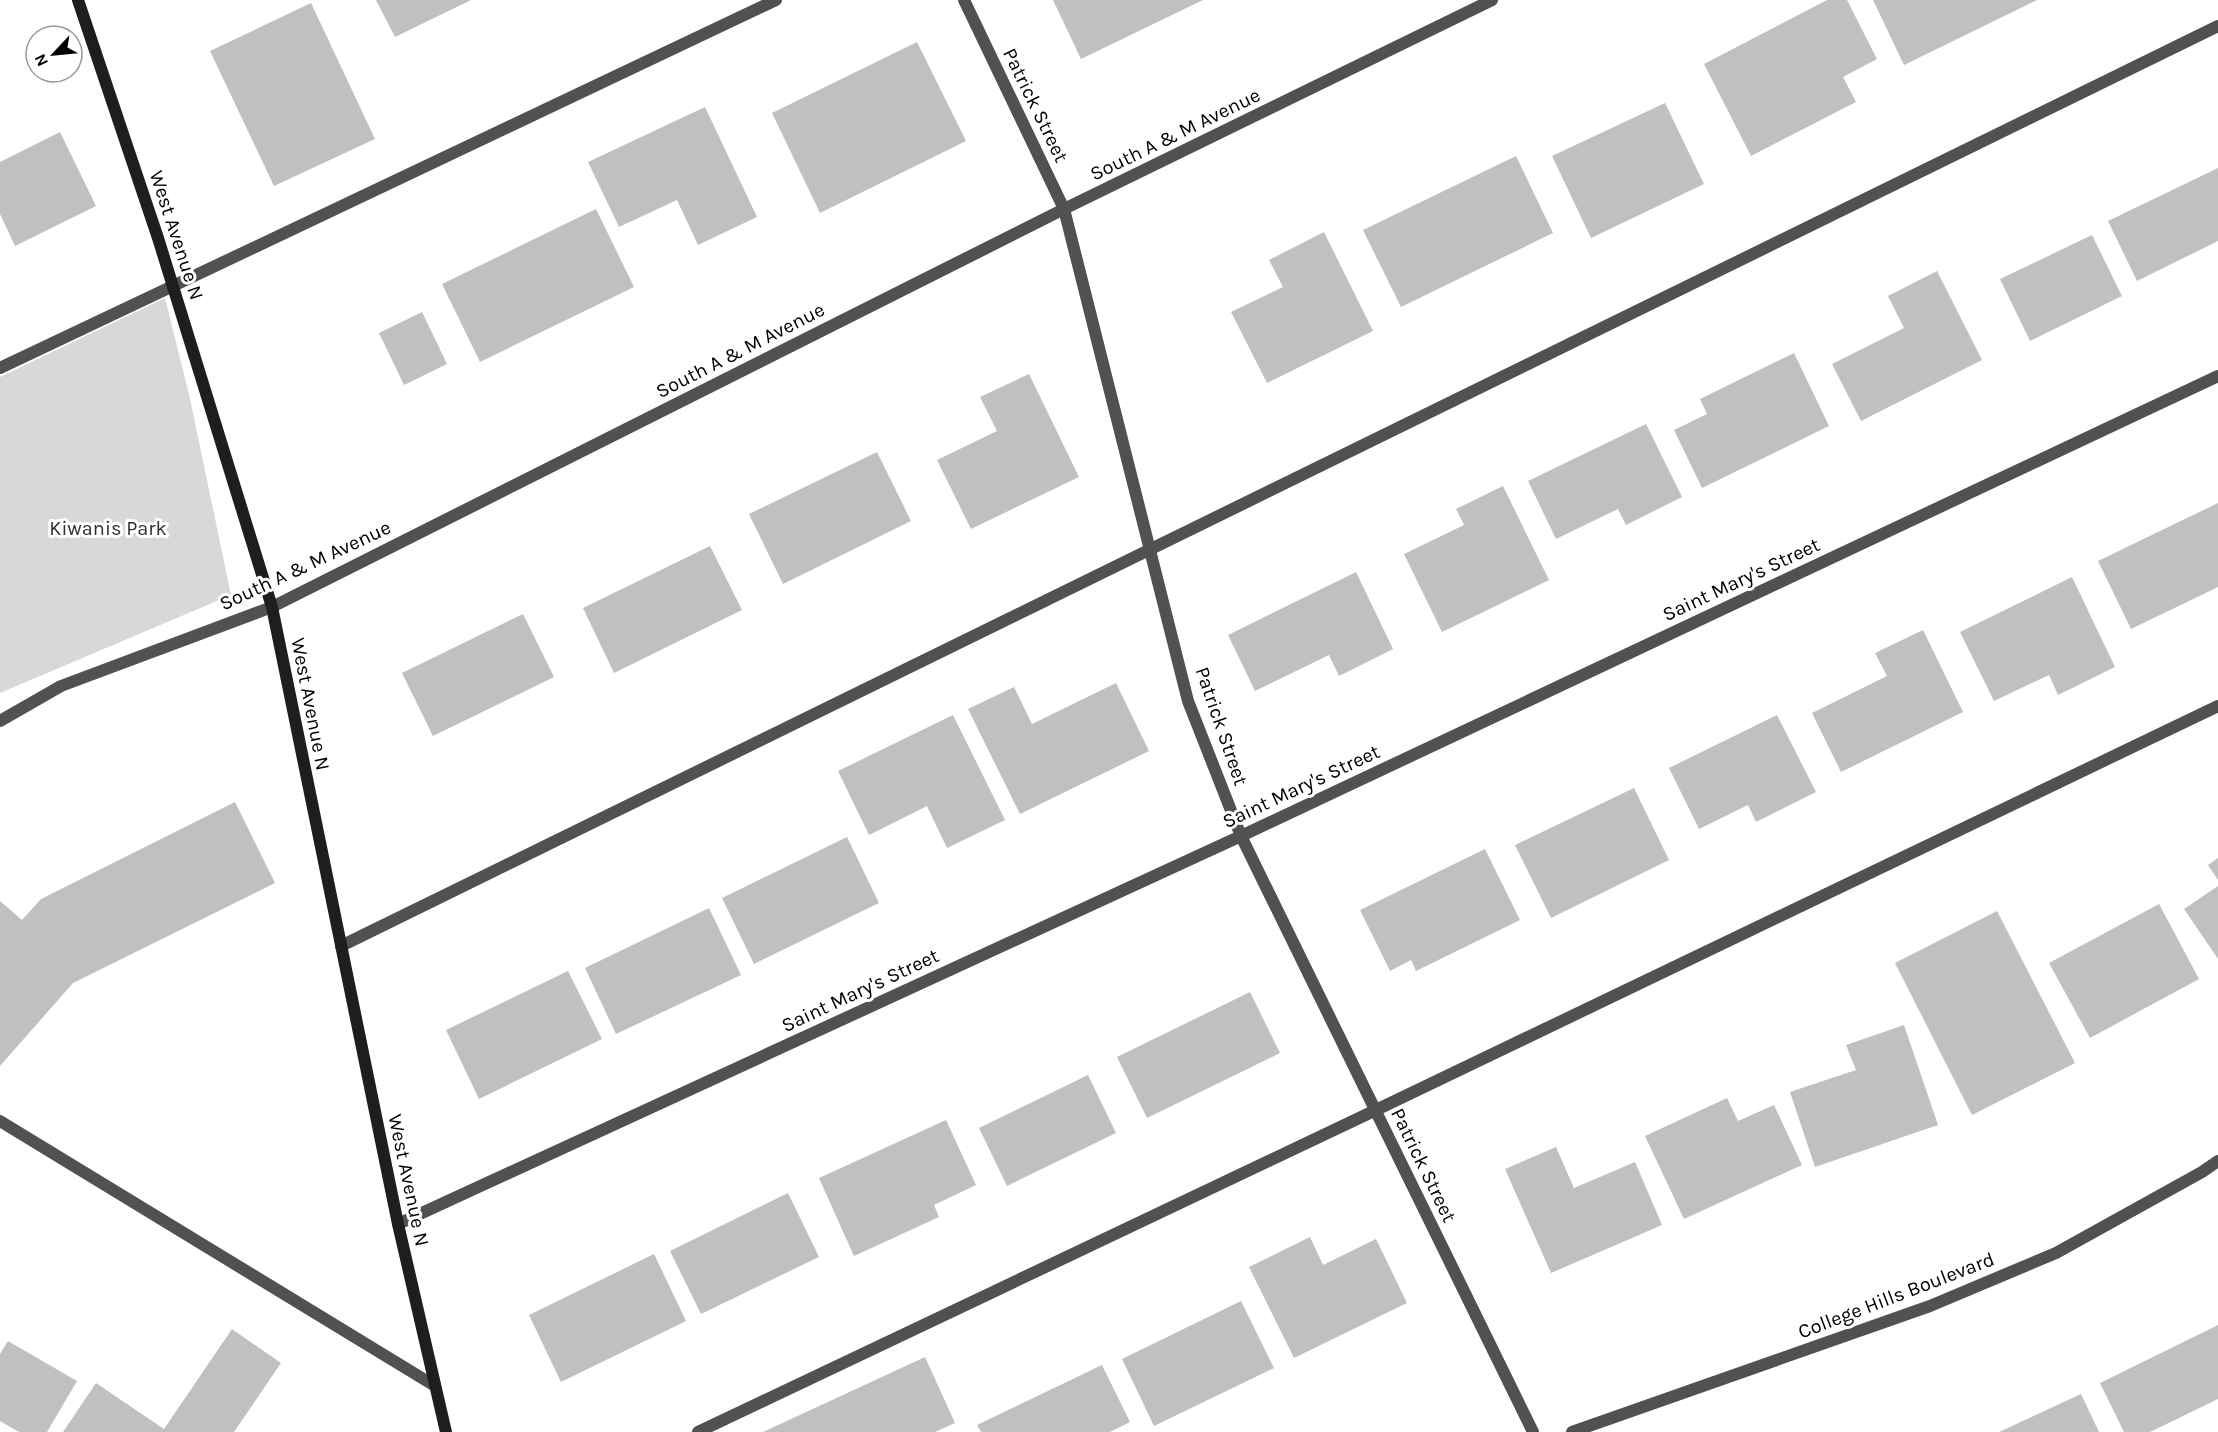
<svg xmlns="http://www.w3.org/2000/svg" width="2218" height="1432" font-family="Karla,sans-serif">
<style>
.green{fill:#d8d8d8}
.building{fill:#c0c0c0}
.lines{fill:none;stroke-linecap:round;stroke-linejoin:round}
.service{stroke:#515151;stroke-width:12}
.minor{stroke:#515151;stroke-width:12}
.tertiary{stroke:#515151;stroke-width:12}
.secondary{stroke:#1e1e1e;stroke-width:12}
.labels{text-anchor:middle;stroke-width:6;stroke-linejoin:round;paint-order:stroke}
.street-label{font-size:20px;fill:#000;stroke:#fff}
.park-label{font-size:20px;fill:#2f2f2f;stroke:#fff}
</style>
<rect width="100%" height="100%" fill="#fff"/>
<!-- green -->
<polygon class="green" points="165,298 189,394 231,595 0,693 0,377"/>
<!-- building -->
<g class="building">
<polygon points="376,0 471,0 395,37"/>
<polygon points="1053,0 1203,0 1081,59"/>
<polygon points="1827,0 1847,0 1877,59 1843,77 1856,102 1751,156 1704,64"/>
<polygon points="1873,0 2037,0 1904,65"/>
<polygon points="311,3 375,139 274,186 210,51"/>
<polygon points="917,42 966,141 820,213 772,113"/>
<polygon points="1665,103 1704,184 1591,238 1552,156"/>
<polygon points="705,107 757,217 698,245 677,200 619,227 588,162"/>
<polygon points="60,132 96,206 15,246 0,214 0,162"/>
<polygon points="1516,156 1553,233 1401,307 1363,230"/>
<polygon points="2218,168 2218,241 2137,281 2108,221"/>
<polygon points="596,209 634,287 480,362 442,284"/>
<polygon points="1324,232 1373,331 1267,383 1231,312 1283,287 1269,260"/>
<polygon points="2092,235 2122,296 2030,341 2000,279"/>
<polygon points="1937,271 1982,360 1861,421 1832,364 1904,328 1888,296"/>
<polygon points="422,312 447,364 404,385 379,333"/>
<polygon points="1794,353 1829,426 1702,488 1674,430 1707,414 1700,399"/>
<polygon points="1029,374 1079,477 971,529 937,460 997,431 980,397"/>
<polygon points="1646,424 1682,497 1626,525 1618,509 1556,539 1528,481"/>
<polygon points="877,452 911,521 783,584 749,514"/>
<polygon points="1503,486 1549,580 1442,632 1404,554 1464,525 1456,509"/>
<polygon points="2218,503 2218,587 2131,629 2098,561"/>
<polygon points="710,546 742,610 614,673 583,608"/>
<polygon points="1356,572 1393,649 1339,676 1329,655 1255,691 1228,635"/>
<polygon points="2072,577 2115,667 2058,695 2049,675 1994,701 1960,632"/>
<polygon points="523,614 554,677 433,736 402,673"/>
<polygon points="1923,630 1963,712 1841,772 1812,713 1887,676 1875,653"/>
<polygon points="1116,683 1149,751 1020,814 968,709 1014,687 1032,724"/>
<polygon points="953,715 1005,820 947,848 927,806 869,835 838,771"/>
<polygon points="1777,715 1816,792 1756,822 1748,805 1699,829 1669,768"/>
<polygon points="1634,788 1669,860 1551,918 1515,845"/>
<polygon points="235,802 275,883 73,983 0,1066 0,901 22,920 41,899"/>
<polygon points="847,837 879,903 754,964 722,898"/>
<polygon points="1485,849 1520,920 1416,971 1411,960 1390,971 1360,910"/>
<polygon points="2218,858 2218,880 2208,865"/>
<polygon points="2218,886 2218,959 2184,909"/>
<polygon points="2159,904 2199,979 2090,1038 2049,963"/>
<polygon points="709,908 741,975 616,1034 585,968"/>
<polygon points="1997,911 2075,1063 1972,1115 1895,963"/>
<polygon points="568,971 602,1039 479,1099 446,1030"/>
<polygon points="1250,992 1280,1053 1147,1118 1117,1057"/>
<polygon points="1904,1025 1938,1125 1815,1167 1790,1092 1856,1070 1846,1045"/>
<polygon points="1088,1075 1116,1133 1007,1186 979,1128"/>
<polygon points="1727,1098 1738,1121 1774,1105 1802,1165 1684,1219 1645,1136"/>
<polygon points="946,1120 976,1185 934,1205 939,1217 854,1256 819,1178"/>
<polygon points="1556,1147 1574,1188 1635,1162 1662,1225 1551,1273 1505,1169"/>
<polygon points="788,1193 819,1257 701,1314 670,1251"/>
<polygon points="1310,1237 1323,1265 1376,1239 1407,1303 1294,1358 1249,1267"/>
<polygon points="654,1254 686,1321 561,1382 529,1315"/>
<polygon points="1241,1301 1274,1368 1154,1426 1122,1359"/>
<polygon points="2218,1325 2218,1399 2150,1432 2124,1432 2100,1383"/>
<polygon points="232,1329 281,1363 234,1432 63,1432 96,1383 164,1429"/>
<polygon points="8,1341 77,1381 47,1432 19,1432 0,1421 0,1354"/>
<polygon points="925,1357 955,1423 935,1432 763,1432"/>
<polygon points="1102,1365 1130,1422 1110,1432 981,1432 977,1425"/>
<polygon points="2081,1394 2099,1432 1999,1432"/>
</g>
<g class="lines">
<!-- service -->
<g class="service">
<polyline points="0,368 776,0"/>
<polyline points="341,946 2218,26"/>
<polyline points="0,1121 435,1386"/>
<polyline points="698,1432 1376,1110 2218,706"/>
</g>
<!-- minor -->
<g class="minor">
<polyline points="964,0 1064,209 1188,701 1241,836 1533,1432"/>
<polyline points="0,721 61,686 272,607 1064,209 1492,0"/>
<polyline points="398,1224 1241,836 2218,376"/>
</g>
<!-- tertiary -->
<polyline class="tertiary" points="1572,1432 1930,1306 2056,1253 2202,1172 2218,1161"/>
<!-- secondary -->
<polyline class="secondary" points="78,0 158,238 272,607 398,1224 446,1432"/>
</g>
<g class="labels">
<!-- street labels -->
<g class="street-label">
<text transform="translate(1036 105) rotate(64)" y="7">Patrick Street</text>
<text transform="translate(1175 134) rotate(-26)" y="7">South A &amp; M Avenue</text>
<text transform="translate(177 235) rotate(72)" y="7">West Avenue N</text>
<text transform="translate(740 350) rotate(-27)" y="7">South A &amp; M Avenue</text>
<text transform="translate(305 565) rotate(-25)" y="7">South A &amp; M Avenue</text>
<text transform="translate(1741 579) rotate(-25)" y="7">Saint Mary's Street</text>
<text transform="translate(311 704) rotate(79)" y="7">West Avenue N</text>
<text transform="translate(1222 726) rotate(71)" y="7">Patrick Street</text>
<text transform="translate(1301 786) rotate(-25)" y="7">Saint Mary's Street</text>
<text transform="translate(860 990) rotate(-25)" y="7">Saint Mary's Street</text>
<text transform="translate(1424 1165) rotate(64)" y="7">Patrick Street</text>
<text transform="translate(409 1180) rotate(78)" y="7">West Avenue N</text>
<text transform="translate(1896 1295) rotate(-21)" y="7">College Hills Boulevard</text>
</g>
<!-- park labels -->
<g class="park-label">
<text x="108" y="535">Kiwanis Park</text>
</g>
</g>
<!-- north arrow -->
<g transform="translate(54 54) rotate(244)"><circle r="28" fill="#ffffff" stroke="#999999" stroke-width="1.5"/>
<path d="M0-4.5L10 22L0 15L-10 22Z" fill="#000000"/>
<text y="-9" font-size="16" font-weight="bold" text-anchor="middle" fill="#000000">N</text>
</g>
</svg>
